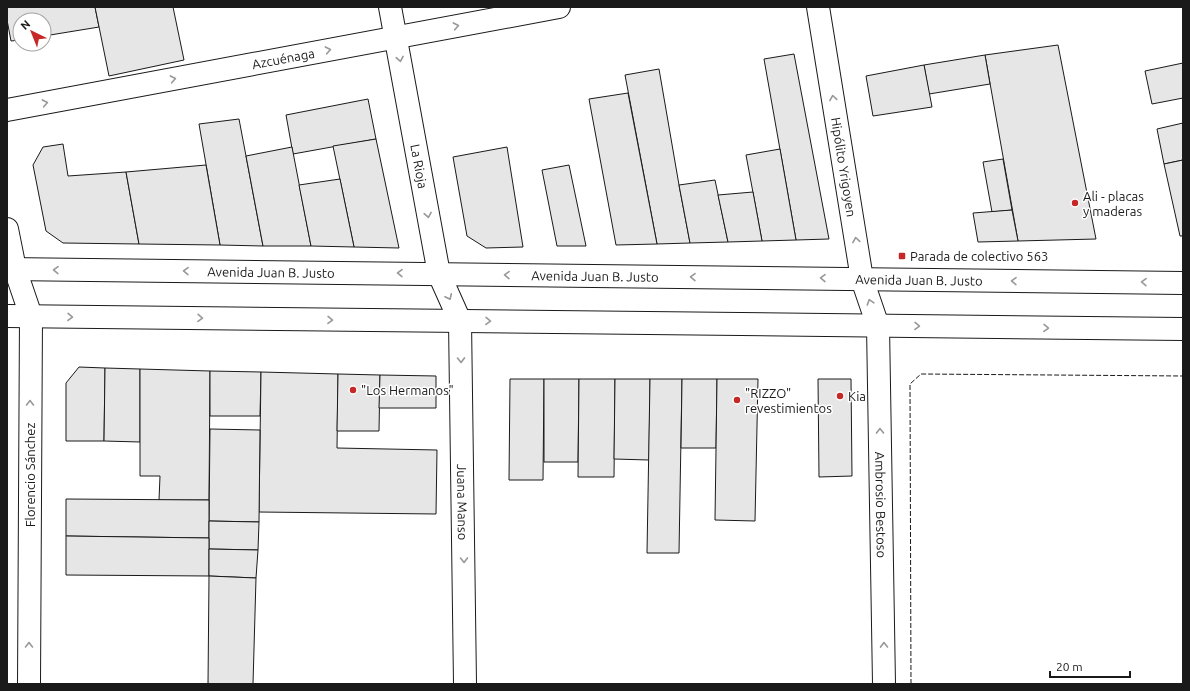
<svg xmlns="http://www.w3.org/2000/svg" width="1190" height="691" font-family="Ubuntu,sans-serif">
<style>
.building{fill:#e6e6e6;stroke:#1a1a1a}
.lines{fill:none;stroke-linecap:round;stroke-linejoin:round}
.street-casing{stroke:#1a1a1a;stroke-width:24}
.primary-casing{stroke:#1a1a1a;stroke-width:24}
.street{stroke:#fff;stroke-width:22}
.primary{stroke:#fff;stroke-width:22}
.fence{stroke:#1a1a1a;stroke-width:1;stroke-dasharray:5 2;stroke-linecap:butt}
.oneway{stroke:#989898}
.poi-dot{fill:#c62828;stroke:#fff;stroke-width:1.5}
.labels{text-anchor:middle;stroke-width:3;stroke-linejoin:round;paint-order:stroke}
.street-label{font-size:13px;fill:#1a1a1a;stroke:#fff}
.poi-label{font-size:13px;fill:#1a1a1a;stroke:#fff;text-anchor:start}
</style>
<rect width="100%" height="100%" fill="#fff"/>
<!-- building -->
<g class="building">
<polygon points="7,7 95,7 99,27 44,36 44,20 20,20 20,40 11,41 7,20"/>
<polygon points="95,7 173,7 184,60 109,76"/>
<polygon points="1058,45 1096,239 1018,241 985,55"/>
<polygon points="794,54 829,239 796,240 764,59"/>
<polygon points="985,55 990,84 929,94 924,65"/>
<polygon points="1183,63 1183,98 1152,104 1145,71"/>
<polygon points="924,65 932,107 873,116 866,76"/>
<polygon points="659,69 679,185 690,243 657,244 625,75"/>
<polygon points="628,93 657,244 616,245 589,99"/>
<polygon points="368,99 376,139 293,154 286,115"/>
<polygon points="239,119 246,156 263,246 220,245 199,124"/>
<polygon points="1183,123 1183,160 1164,164 1157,129"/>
<polygon points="376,139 399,248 354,247 333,146"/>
<polygon points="63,144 68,176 126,172 139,244 63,243 46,231 33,165 43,147"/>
<polygon points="292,147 311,246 263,246 246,156"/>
<polygon points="507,147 523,247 486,248 467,236 453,157"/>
<polygon points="780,149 796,240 762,241 746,155"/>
<polygon points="1003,159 1012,210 992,212 983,162"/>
<polygon points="1183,160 1183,236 1180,236 1164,164"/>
<polygon points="206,165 220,245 139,244 126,172"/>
<polygon points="569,165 586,246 557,246 542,170"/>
<polygon points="340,179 354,247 311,246 299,185"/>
<polygon points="715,180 728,242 690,243 679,185"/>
<polygon points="753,192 762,241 728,242 718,195"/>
<polygon points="1012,210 1018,241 978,242 973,213"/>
<polygon points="79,367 105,368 104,441 66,441 66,383"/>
<polygon points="105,368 140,369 140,442 104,441"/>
<polygon points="140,369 210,371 209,500 159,500 160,476 140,476"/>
<polygon points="210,371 261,372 260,416 210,416"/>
<polygon points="261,372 338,374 337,448 437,450 436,514 259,512"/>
<polygon points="338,374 380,375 379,431 337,431"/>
<polygon points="380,375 436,376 436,408 379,408"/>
<polygon points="510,379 544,379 543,480 509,480"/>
<polygon points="544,379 579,379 578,462 544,462"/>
<polygon points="579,379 615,379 614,477 578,477"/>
<polygon points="615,379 650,379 649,460 614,459"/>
<polygon points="650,379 682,379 679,553 647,553"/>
<polygon points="682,379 717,379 716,448 681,448"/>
<polygon points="717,379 758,379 755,521 715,520"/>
<polygon points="818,379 851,379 852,476 819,477"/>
<polygon points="210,429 260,430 259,522 209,521"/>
<polygon points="66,499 209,500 209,538 66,536"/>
<polygon points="209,521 259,522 258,550 209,549"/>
<polygon points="66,536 209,538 209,576 66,575"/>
<polygon points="209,549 258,550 256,578 209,576"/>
<polygon points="209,576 256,578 253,684 208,684"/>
</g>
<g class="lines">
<defs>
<g id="street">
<path id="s1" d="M390,7L439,274L460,321L465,684"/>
<path id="s2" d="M818,7L862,279L878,326L884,684"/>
<path id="s3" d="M7,110L559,7"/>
<polyline points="7,229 15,269 31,316 29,684"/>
</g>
<g id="primary">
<path id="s4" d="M7,269L1183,283"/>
<polyline points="7,316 1183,329"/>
</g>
</defs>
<!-- street casing -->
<use href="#street" class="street-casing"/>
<!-- primary casing -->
<use href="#primary" class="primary-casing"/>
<!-- street -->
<use href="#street" class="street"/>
<!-- primary -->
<use href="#primary" class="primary"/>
<!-- fence -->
<polyline class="fence" points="911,684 910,384 921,374 1183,376"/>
</g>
<!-- one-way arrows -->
<defs><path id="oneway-chevron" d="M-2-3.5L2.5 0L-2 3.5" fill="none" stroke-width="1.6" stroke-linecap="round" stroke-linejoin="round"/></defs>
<g class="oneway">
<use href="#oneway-chevron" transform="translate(456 26) rotate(-11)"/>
<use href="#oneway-chevron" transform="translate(328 50) rotate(-11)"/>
<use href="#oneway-chevron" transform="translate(400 59) rotate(80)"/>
<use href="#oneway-chevron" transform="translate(173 79) rotate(-11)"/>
<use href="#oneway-chevron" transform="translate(833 98) rotate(-99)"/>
<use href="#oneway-chevron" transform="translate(45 103) rotate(-11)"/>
<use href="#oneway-chevron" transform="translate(428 215) rotate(80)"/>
<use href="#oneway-chevron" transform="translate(856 240) rotate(-99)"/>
<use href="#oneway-chevron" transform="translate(56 270) rotate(-179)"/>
<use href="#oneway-chevron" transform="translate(186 271) rotate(-179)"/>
<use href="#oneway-chevron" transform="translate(400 273) rotate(-179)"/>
<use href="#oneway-chevron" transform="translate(507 275) rotate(-179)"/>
<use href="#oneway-chevron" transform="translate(693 277) rotate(-179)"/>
<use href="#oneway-chevron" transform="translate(823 278) rotate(-179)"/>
<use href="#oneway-chevron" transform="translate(1014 281) rotate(-179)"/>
<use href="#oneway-chevron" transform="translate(1144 282) rotate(-179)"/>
<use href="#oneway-chevron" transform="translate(449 297) rotate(65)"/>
<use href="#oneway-chevron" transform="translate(870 302) rotate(-108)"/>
<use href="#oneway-chevron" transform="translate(70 317) rotate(1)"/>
<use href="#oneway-chevron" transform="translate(200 318) rotate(1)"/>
<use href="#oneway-chevron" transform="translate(330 320) rotate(1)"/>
<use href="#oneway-chevron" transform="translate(488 321) rotate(1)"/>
<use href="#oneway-chevron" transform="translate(917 326) rotate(1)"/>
<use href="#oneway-chevron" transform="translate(1046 328) rotate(1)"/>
<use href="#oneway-chevron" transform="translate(461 360) rotate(89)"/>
<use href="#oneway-chevron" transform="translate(30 403) rotate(-90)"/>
<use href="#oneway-chevron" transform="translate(880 431) rotate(-91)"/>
<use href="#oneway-chevron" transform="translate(464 560) rotate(89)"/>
<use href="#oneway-chevron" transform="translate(29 645) rotate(-90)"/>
<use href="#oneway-chevron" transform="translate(884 645) rotate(-91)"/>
</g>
<!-- markers -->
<g class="poi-dot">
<circle cx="1075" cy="203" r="4"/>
<rect x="898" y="252" width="8" height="8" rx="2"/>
<circle cx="353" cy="390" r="4"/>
<circle cx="840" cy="396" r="4"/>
<circle cx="737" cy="400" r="4"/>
</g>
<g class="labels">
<!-- street labels -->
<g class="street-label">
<text dy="5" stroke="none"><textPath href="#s3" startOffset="281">Azcuénaga</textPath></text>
<text dy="5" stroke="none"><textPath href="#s1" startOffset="162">La Rioja</textPath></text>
<text dy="5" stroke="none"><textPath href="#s2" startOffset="162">Hipólito Yrigoyen</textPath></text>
<text dy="5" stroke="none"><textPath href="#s4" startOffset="264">Avenida Juan B. Justo</textPath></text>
<text dy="5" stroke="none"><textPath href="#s4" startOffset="588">Avenida Juan B. Justo</textPath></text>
<text dy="5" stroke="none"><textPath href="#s4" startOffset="912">Avenida Juan B. Justo</textPath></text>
<text transform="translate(30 475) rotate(-90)" y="5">Florencio Sánchez</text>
<text dy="5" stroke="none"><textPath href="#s1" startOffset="504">Juana Manso</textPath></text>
<text dy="5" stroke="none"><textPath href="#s2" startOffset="504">Ambrosio Bestoso</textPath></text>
</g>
<!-- poi labels -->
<g class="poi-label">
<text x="1083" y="201">Ali - placas<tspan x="1083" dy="15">y maderas</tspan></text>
<text x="910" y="261">Parada de colectivo 563</text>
<text x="361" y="395">"Los Hermanos"</text>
<text x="745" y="398">"RIZZO"<tspan x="745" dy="15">revestimientos</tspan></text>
<text x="848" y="401">Kia</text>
</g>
</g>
<!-- border -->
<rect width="1190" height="691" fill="none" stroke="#1a1a1a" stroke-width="16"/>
<!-- north arrow -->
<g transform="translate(32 32) rotate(317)"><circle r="19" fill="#ffffff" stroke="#a3a3a3"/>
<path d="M0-3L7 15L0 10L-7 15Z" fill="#c62828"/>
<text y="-6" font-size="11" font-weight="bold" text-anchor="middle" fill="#1a1a1a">N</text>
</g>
<!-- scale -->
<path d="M1050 671v6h80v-6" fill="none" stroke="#1a1a1a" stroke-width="2"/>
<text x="1056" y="671" font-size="12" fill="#1a1a1a" stroke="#ffffff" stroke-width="3" paint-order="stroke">20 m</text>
</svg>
